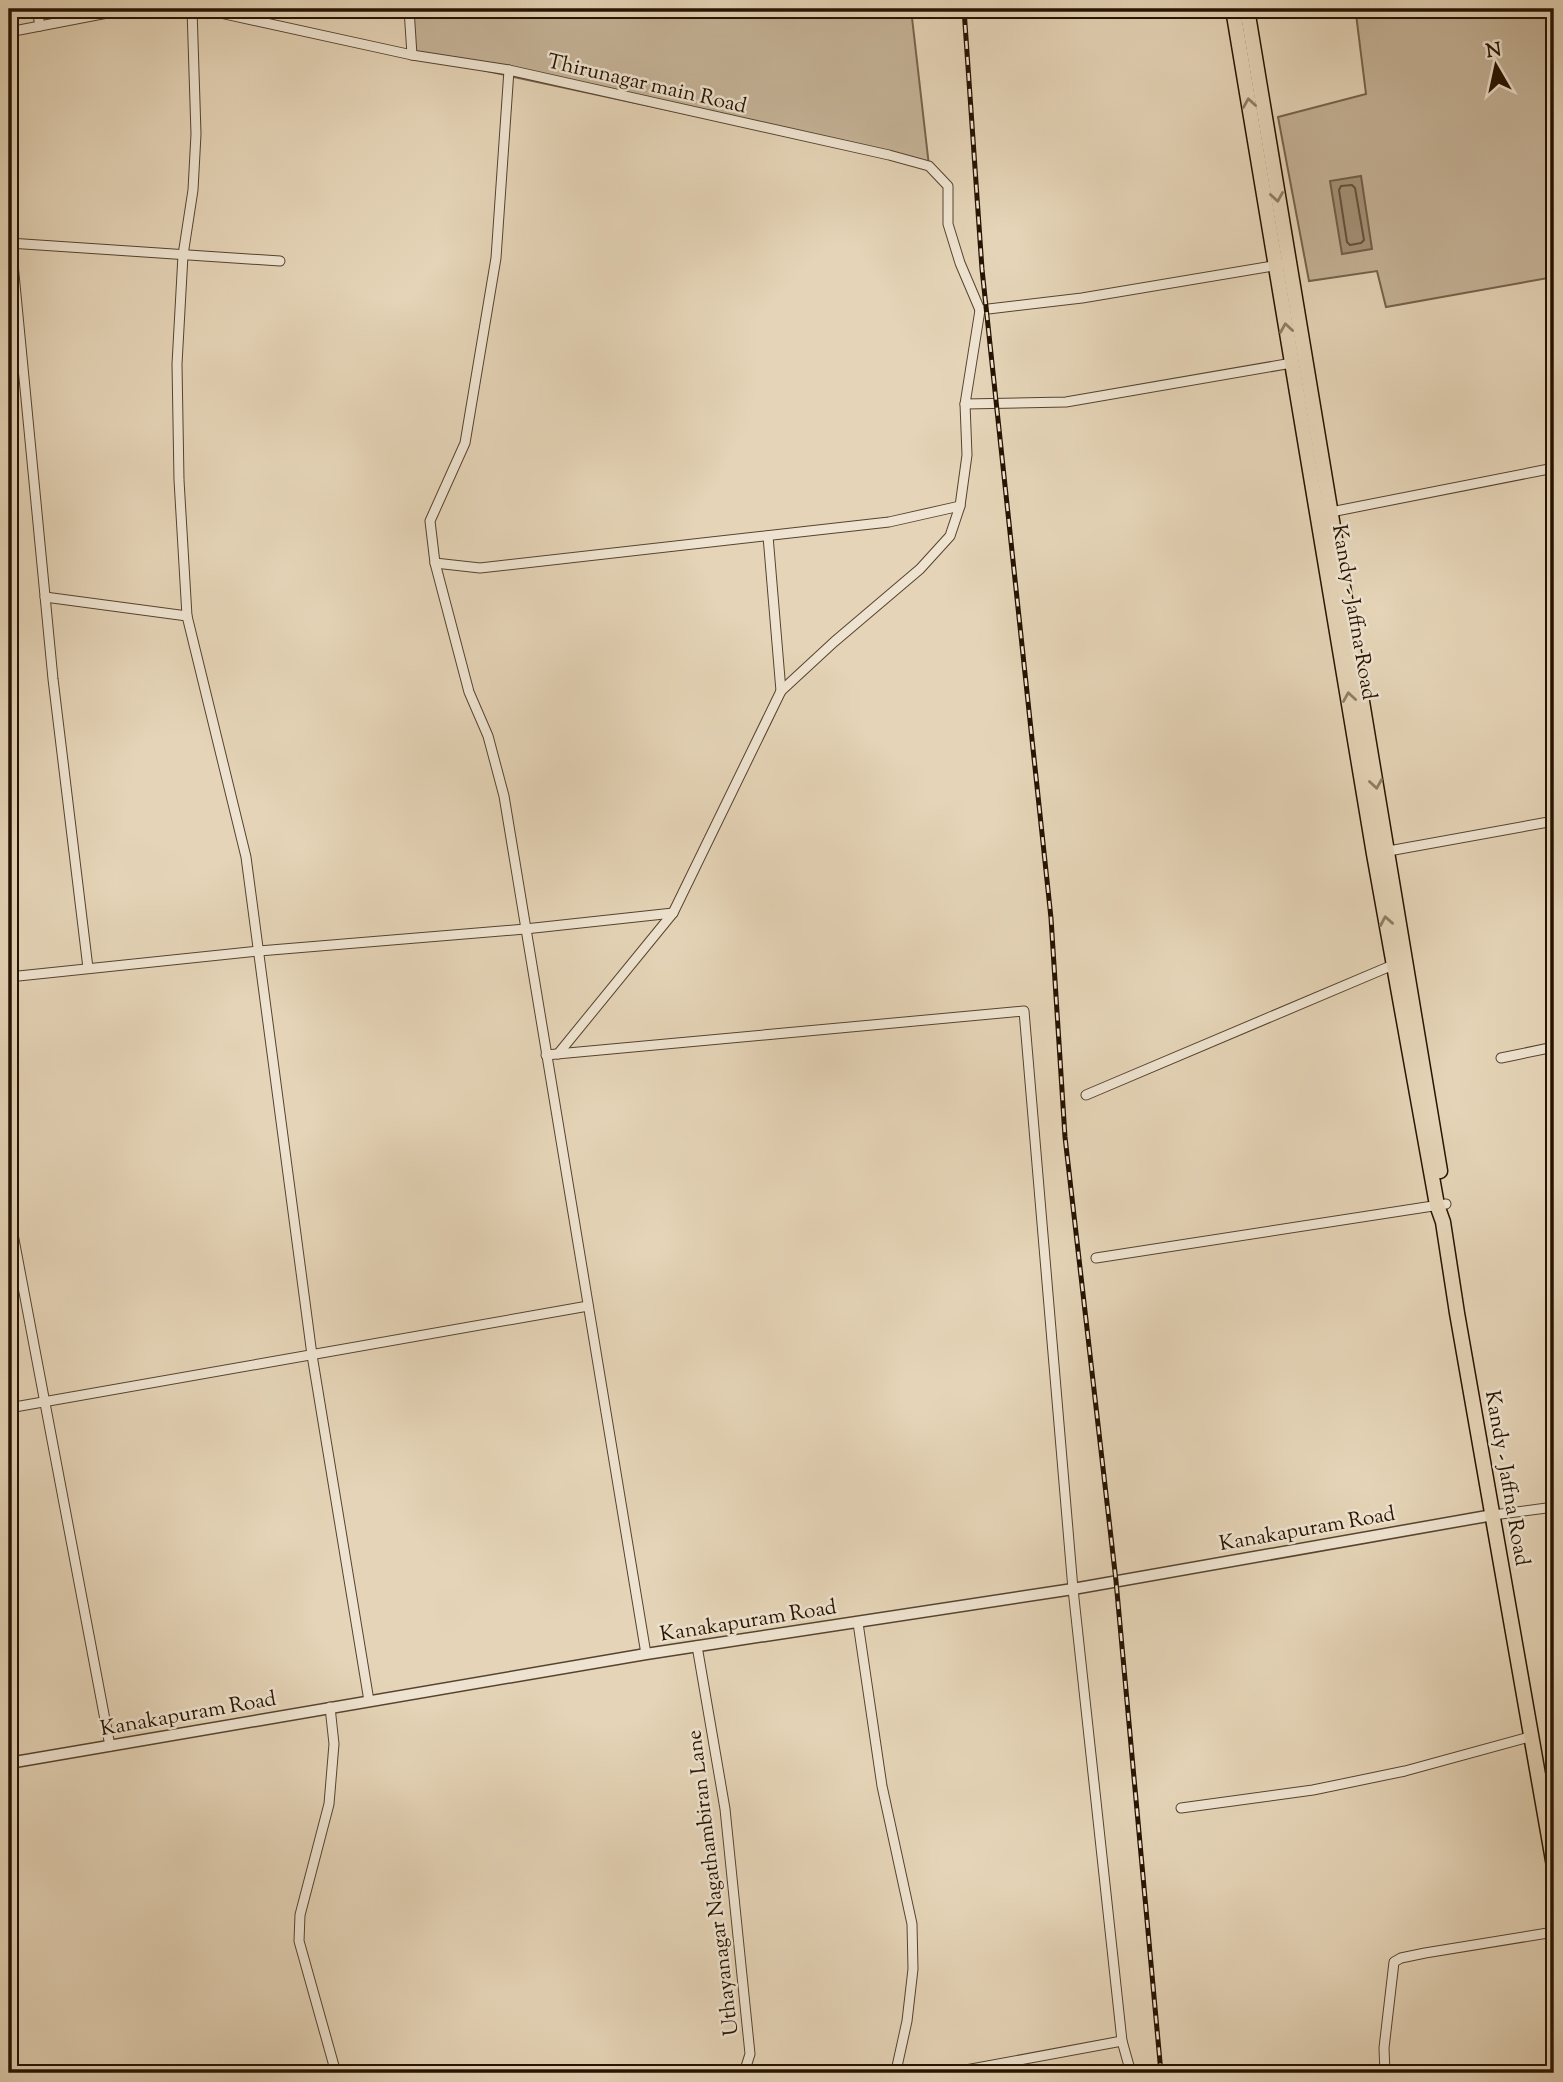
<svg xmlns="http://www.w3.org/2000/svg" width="1563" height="2082" font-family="'Sorts Mill Goudy',serif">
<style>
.green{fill:#c5b398;stroke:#76634c;stroke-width:2}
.water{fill:#a49279;stroke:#725f49;stroke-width:2}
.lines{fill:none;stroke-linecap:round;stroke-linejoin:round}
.shore{stroke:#65523d;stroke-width:2}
.minor-casing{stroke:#56432e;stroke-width:11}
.tertiary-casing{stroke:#56432e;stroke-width:13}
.trunk-casing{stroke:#261301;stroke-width:17}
.minor{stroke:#eee3d0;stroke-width:9}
.tertiary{stroke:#eee3d0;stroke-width:10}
.trunk{stroke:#e5d4b7;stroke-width:14}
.rail-casing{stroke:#261301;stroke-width:5}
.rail{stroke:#eee3d0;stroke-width:2.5;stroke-dasharray:8;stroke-linecap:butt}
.oneway{stroke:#8f7d65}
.labels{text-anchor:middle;stroke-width:5;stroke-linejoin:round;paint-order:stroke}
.street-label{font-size:21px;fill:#261301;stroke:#eee3d0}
</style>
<rect width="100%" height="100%" fill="#e5d4b7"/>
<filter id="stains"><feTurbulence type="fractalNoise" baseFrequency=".00286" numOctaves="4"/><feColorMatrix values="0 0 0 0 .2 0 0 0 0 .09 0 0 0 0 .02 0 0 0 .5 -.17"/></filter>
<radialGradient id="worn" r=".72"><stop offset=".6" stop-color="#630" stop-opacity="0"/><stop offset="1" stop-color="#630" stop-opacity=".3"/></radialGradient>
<!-- green -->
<g class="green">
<polygon points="405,9 911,9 929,166 412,55"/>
<polygon points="1384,9 1554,9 1554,277 1386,307 1377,271 1309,281 1278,117 1366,94 1356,14"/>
</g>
<!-- water -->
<polygon class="water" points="1361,176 1372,249 1342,254 1330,181"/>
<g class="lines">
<!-- shore -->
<polygon class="shore" points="1352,185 1355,188 1364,240 1361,243 1350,245 1347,242 1339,190 1341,186"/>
<defs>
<g id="minor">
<polyline points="37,9 40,26"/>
<polyline points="192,9 196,134 193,190 183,255 177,364 179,480 187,616 246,857 312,1355 369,1701"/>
<polyline points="202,9 412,55 509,70 889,155 929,166 948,186 948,224 960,263 980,310"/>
<polyline points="409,9 412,55"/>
<polyline points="9,32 128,9"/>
<polyline points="509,70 496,258 465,443 430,521 435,563 480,568 889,522 960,506 967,455 965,404"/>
<polyline points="9,243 280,261"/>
<polyline points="11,243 53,679 88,968"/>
<polyline points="1279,265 1082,298 980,310 965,404 1066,402 1292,363"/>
<polyline points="1326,513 1554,468"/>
<polyline points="768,536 781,691"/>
<polyline points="435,563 469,692 488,736 504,796 646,1654"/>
<polyline points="45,597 187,616"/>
<polyline points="1383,852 1554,821"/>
<polyline points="9,977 259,951 525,929 673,913"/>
<polyline points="558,1054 673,913 781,691 834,642 920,569 950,536 960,506"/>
<polyline points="546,1055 1024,1011 1073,1589 1122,2041 1131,2073"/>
<polyline points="1501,1058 1554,1047"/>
<polyline points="1086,1095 1393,965"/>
<polyline points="9,1213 110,1746"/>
<polyline points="1096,1258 1446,1204"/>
<polyline points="9,1408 588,1306"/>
<polyline points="1493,1515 1554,1507"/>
<polyline points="858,1623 882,1786 912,1924 913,1969 907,2021 896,2071"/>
<polyline points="697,1646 725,1809 750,2054 744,2073"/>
<polyline points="330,1707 334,1744 329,1804 300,1915 299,1941 336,2073"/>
<polyline points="1181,1808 1313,1790 1405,1771 1533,1736"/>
<polyline points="771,2073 966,2070 1122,2041"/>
<polyline points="1385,2073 1384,2048 1394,1962 1401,1958 1425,1953 1554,1932"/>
</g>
<polyline id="tertiary" points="9,1763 646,1654 1073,1589 1493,1515"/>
<g id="trunk">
<polyline points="1233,9 1374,854 1437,1205 1443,1222 1457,1313 1554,1866"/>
<polyline points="1247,9 1440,1171"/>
</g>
</defs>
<!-- minor casing -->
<use href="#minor" class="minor-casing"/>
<!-- tertiary casing -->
<use href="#tertiary" class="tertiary-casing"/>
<!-- trunk casing -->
<use href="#trunk" class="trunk-casing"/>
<!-- minor -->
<use href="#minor" class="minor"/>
<!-- tertiary -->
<use href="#tertiary" class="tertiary"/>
<!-- trunk -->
<use href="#trunk" class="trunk"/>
<defs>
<polyline id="rail" points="964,9 982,269 1051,918 1065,1137 1116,1581 1161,2073"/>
</defs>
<!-- rail casing -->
<use href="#rail" class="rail-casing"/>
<!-- rail -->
<use href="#rail" class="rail"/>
</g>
<!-- one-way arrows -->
<defs><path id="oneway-chevron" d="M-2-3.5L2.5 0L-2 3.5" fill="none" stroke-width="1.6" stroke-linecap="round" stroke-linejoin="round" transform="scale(1.75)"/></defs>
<g class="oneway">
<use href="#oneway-chevron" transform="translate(1249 103) rotate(-99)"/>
<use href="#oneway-chevron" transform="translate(1277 197) rotate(81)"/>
<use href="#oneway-chevron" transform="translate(1286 328) rotate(-99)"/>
<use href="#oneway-chevron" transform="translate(1349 697) rotate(-99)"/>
<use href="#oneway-chevron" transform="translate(1376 784) rotate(81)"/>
<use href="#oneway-chevron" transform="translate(1386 921) rotate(-100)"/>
</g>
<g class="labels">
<!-- street labels -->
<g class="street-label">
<text transform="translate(647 83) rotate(13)" y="7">Thirunagar main Road</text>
<text transform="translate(1355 612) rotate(80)" y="7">Kandy - Jaffna Road</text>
<text transform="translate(1508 1478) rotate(80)" y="7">Kandy - Jaffna Road</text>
<text transform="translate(1307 1528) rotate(-10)" y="7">Kanakapuram Road</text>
<text transform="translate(748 1620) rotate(-9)" y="7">Kanakapuram Road</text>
<text transform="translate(188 1713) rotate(-10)" y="7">Kanakapuram Road</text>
<text transform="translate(712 1883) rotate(-97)" y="7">Uthayanagar Nagathambiran Lane</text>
</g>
</g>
<!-- margin -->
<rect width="1563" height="2082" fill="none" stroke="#e5d4b7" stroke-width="35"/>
<rect x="10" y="10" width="1542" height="2061" fill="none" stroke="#261301" stroke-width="3.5"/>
<rect x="18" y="18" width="1528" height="2047" fill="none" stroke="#261301" stroke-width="2"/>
<!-- north arrow -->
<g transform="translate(1496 66) rotate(351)" stroke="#eee3d0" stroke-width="5" paint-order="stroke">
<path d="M0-5L12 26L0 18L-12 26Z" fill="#261301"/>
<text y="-10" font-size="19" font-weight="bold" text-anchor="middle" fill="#261301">N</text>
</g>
<rect width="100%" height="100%" filter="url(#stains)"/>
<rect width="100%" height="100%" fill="url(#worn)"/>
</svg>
